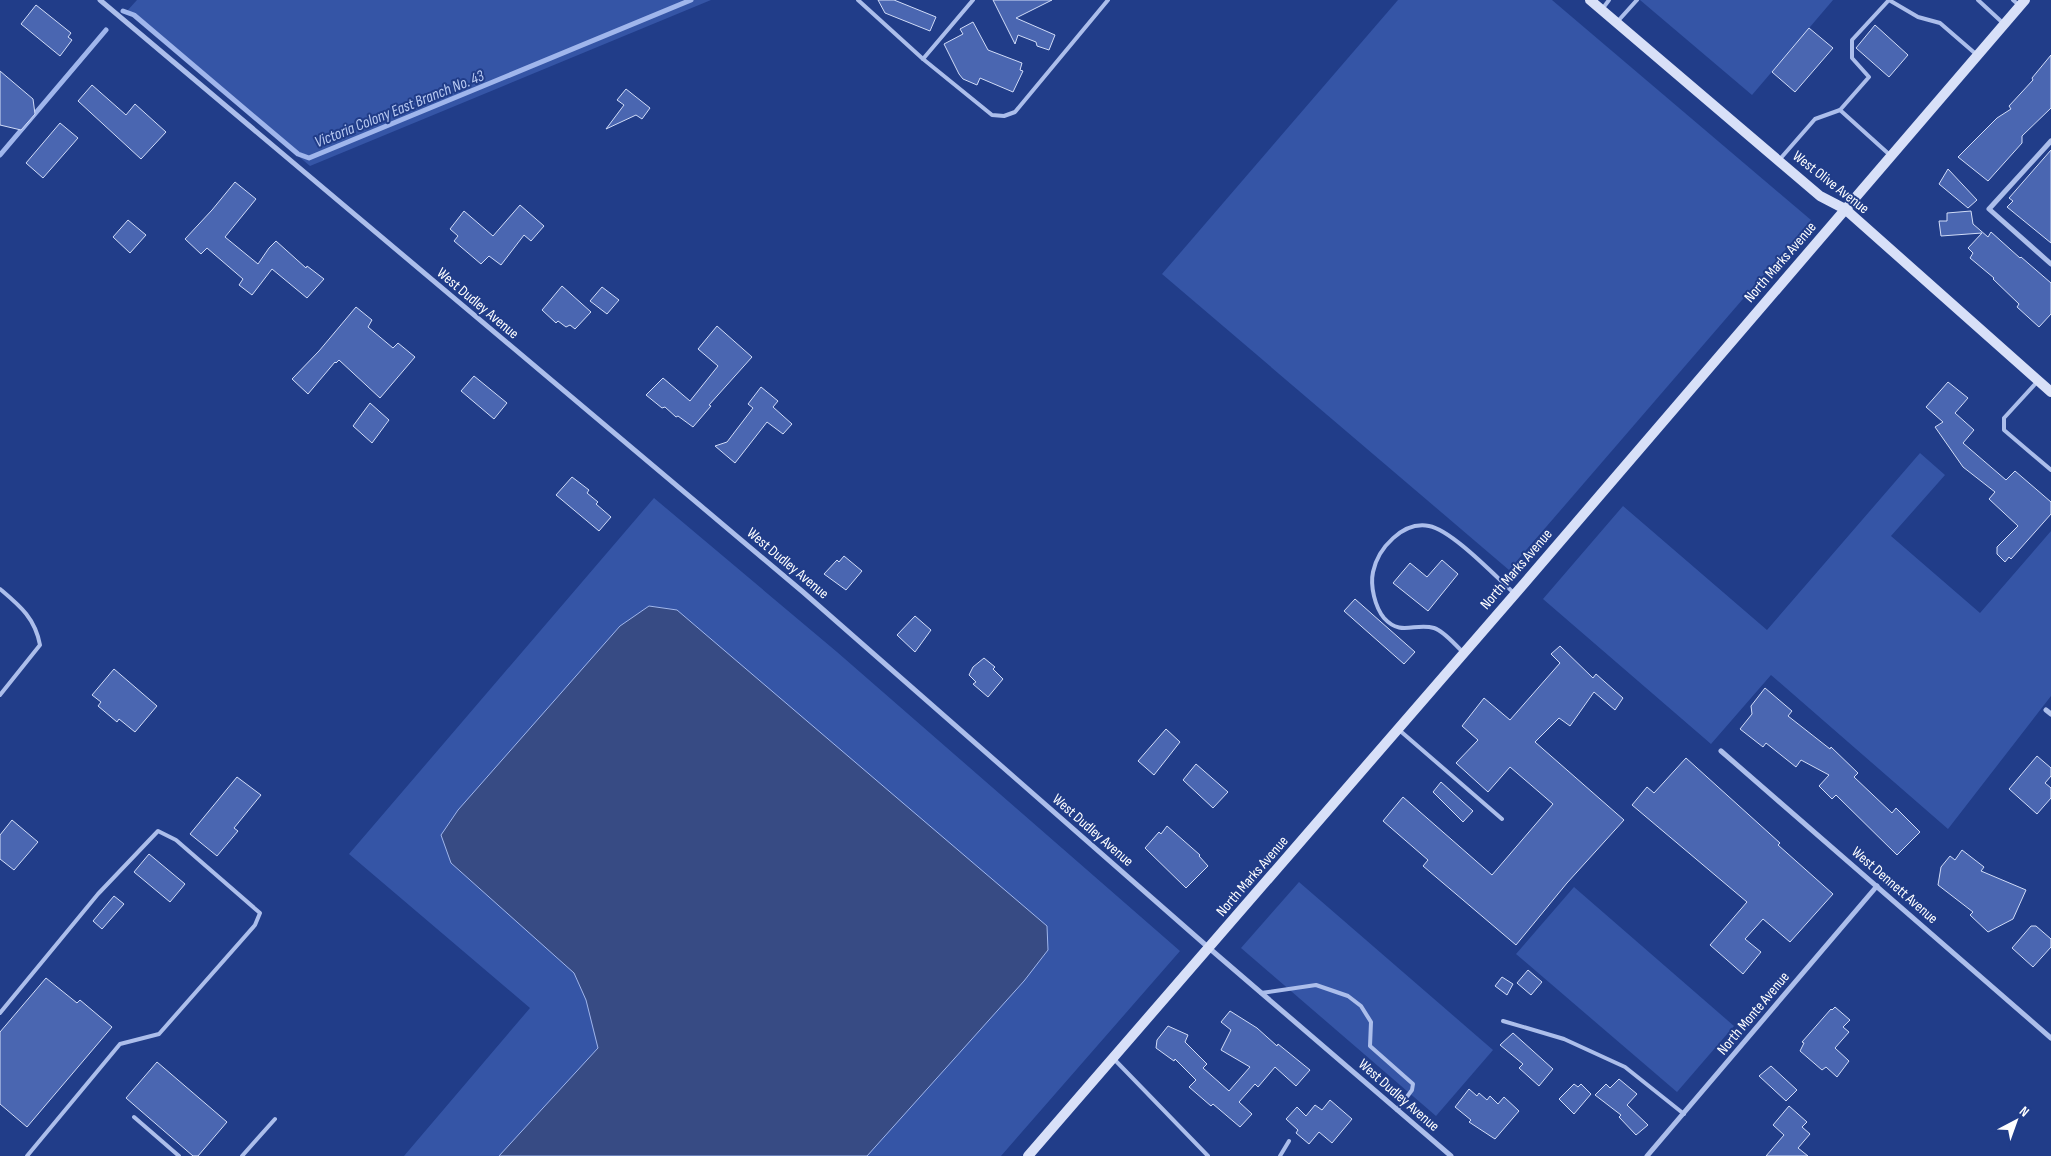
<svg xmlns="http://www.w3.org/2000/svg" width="2051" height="1156" font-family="'Sofia Sans Condensed',sans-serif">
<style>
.green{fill:#3555a6}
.water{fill:#374b84;stroke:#a0b6ec}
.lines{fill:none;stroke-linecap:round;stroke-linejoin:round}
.stream{stroke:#a0b6ec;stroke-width:5}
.building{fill:#4a66b1;stroke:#d1dcf8}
.service{stroke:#acbeeb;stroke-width:4}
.minor{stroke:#acbeeb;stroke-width:5}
.secondary{stroke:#d8e0f8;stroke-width:10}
.labels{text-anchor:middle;stroke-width:4;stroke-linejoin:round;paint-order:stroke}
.street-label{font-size:15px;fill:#fff;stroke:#213d89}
.water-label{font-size:16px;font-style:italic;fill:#b8c9f2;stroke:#213d89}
</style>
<rect width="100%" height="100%" fill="#213d89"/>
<!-- green -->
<g class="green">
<polygon points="137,0 711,0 310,166 127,11"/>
<polygon points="1398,0 1552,0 1811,220 1509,570 1162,274"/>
<polygon points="1640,0 1833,0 1752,95"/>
<polygon points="1920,453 1945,475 1891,536 1980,613 2051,531 2051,696 1948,829 1771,675 1711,744 1543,599 1623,506 1767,630"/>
<polygon points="654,498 837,652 1180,951 1001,1156 404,1156 530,1008 349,854"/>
<polygon points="1299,882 1493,1050 1436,1116 1241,948"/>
<polygon points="1574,887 1734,1026 1677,1092 1516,954"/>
</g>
<!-- water -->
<polygon class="water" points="649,606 677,610 1047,926 1048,950 1024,981 867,1156 499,1156 598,1048 586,1000 574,973 451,863 441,835 458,810 620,626"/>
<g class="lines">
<!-- stream -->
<g class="stream">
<polyline points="123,11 134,15 298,154 309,158 691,0"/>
<polyline points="0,155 106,30"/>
</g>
</g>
<!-- building -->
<g class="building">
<polygon points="878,0 894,0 936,17 930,31 885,13"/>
<polygon points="993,0 1052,0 1016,18 1055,35 1049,50 1037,46 1036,42 1018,35 1015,44"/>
<polygon points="36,5 71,33 68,37 72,40 60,56 21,24"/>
<polygon points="973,22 988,50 1022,63 1020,70 1023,71 1013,92 980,78 977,85 963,79 959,74 944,44 963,34 960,29"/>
<polygon points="1875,25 1908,55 1889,77 1856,48"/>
<polygon points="1809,28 1833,48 1795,92 1772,72"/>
<polygon points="2051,55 2051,108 2022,136 2022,143 1988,181 1958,157 1997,118 2011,109 2009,106 2033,80 2032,78"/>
<polygon points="0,71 33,99 35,114 21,130 0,125"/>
<polygon points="92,85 126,115 135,104 166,132 141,159 78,101"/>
<polygon points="626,89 650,108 642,119 636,115 606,129 624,105 617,100"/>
<polygon points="60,123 78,138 43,178 26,163"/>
<polygon points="2051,150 2051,243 2007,207 2013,201 2009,198"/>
<polygon points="1948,169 1977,200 1968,208 1939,184"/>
<polygon points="235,182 256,199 225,237 258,264 269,248 276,241 306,268 307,266 324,279 307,298 272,269 252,295 239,285 243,279 207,248 201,254 185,239 212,210"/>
<polygon points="520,205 544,226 531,241 524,235 501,265 489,256 481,264 454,241 458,236 450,229 464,211 493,236"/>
<polygon points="1971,211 1973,224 1988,237 1991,232 2020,258 2021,257 2051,283 2051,314 2039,327 2017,307 2019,304 1993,279 1994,278 1970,258 1973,253 1968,248 1982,233 1941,236 1939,221 1947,221 1947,213"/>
<polygon points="128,220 146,235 130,253 113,237"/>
<polygon points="562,286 591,312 575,329 570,325 566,327 558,321 556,323 542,310"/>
<polygon points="602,287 619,300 607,314 590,301"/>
<polygon points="356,307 372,320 368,327 393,348 398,343 415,357 380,398 339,360 336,363 335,362 308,394 292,379 319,351"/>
<polygon points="717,326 752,357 709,405 711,406 693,427 678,416 676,417 665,407 662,408 646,395 663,378 690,401 718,366 698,349"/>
<polygon points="474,376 507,403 494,419 461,391"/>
<polygon points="1948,382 1968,398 1955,413 1974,430 1963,443 2006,480 2015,471 2051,502 2051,514 2011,559 2009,557 2005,562 1997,554 1997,547 2018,526 1989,499 1995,492 1963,467 1935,427 1943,422 1926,407"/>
<polygon points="761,387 778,401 773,407 792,424 783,434 767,422 735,463 715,446 727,442 753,408 748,404"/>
<polygon points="370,403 389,420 372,443 353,426"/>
<polygon points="572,477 589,490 587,493 598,502 596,504 611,517 599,531 556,495"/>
<polygon points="844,556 862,571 846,590 824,574 837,560 839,562"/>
<polygon points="1442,560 1458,574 1428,611 1393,583 1410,563 1427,577"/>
<polygon points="1355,599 1415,652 1404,664 1344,611"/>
<polygon points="915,616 931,630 915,652 897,635"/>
<polygon points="1560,646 1593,678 1596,674 1623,698 1615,710 1594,692 1570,726 1559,718 1535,742 1624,820 1567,883 1516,945 1423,866 1428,860 1383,821 1403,797 1492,875 1553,804 1510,767 1488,792 1456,763 1478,740 1462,726 1484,698 1510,720 1560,663 1551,654"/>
<polygon points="984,658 995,667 993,669 1003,679 988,697 973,684 976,682 969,675 973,667"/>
<polygon points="114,669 157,706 135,732 119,719 117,722 98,706 101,702 92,695"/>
<polygon points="1765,688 1792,711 1788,716 1830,749 1831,747 1858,773 1854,777 1892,813 1896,808 1920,832 1897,855 1836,795 1832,799 1819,786 1829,775 1801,760 1796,767 1766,743 1763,747 1740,729 1752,714 1751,706"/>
<polygon points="1166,729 1180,742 1154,775 1138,761"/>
<polygon points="2037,756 2051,768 2051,776 2045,783 2051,788 2051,798 2037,814 2009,789"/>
<polygon points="1686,758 1780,843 1778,845 1833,894 1790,942 1763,919 1745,939 1761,952 1743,974 1710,945 1747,902 1632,805 1647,787 1654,793"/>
<polygon points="1196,764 1228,792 1213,808 1183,780"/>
<polygon points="237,777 261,795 234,828 238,831 217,856 190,834"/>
<polygon points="1441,782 1473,811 1463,822 1433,792"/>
<polygon points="12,820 38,842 14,870 0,859 0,835"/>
<polygon points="1167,826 1200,855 1199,856 1208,866 1186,888 1145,848 1159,832 1161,834"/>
<polygon points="1962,850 1984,867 1981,871 2026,890 2013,919 1988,932 1970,915 1973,912 1938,885 1941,867 1950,856 1955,860"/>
<polygon points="149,854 185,884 170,902 134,872"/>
<polygon points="114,896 124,904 102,929 93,921"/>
<polygon points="2031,926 2036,926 2051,939 2051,947 2033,967 2012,948"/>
<polygon points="1528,970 1542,982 1531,995 1517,983"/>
<polygon points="1502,977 1513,984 1507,995 1495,986"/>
<polygon points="46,978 77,1003 80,1000 112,1027 27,1127 0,1104 0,1032"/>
<polygon points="1835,1007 1850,1020 1843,1027 1849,1032 1835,1048 1849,1061 1837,1077 1826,1067 1822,1070 1800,1051 1804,1043 1802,1042 1831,1009 1832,1010"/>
<polygon points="1230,1011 1257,1028 1277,1046 1278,1044 1310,1070 1296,1086 1275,1067 1258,1087 1255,1084 1239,1102 1252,1114 1240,1127 1213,1104 1211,1106 1189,1087 1196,1080 1175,1059 1174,1061 1156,1048 1157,1040 1168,1026 1188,1035 1185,1042 1207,1064 1203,1068 1229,1091 1250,1067 1221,1050 1231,1030 1221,1022"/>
<polygon points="1513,1033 1553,1069 1539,1086 1519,1068 1523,1064 1500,1045"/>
<polygon points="157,1062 227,1122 198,1156 193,1156 126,1098"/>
<polygon points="1771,1066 1797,1090 1786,1101 1759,1076"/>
<polygon points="1619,1079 1637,1094 1627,1105 1648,1125 1636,1135 1619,1117 1621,1115 1595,1095 1606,1084 1610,1088"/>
<polygon points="1574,1084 1578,1087 1581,1084 1591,1094 1574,1114 1559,1099"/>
<polygon points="1469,1089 1477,1096 1479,1093 1487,1100 1490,1096 1498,1104 1504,1097 1519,1111 1495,1139 1469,1122 1471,1120 1455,1107"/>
<polygon points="1330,1100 1352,1119 1332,1143 1319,1132 1309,1144 1296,1133 1298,1130 1286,1119 1297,1107 1306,1116 1315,1105 1322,1110"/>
<polygon points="1789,1106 1807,1122 1802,1127 1810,1134 1798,1148 1808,1156 1766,1156 1784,1135 1773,1125"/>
</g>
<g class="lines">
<!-- service -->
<g class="service">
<polyline points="858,0 923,59 992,115 1004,116 1015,112 1108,0"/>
<polyline points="1889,0 1852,40 1852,58 1869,77 1840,110 1891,156"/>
<polyline points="1889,0 1918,17 1940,23 1977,55"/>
<polyline points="1978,0 2004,24"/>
<polyline points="2013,0 2020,6"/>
<polyline points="1603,8 1609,0"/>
<polyline points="1618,21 1637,0"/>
<polyline points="923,59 973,0"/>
<polyline points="1780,159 1815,119 1840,110"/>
<polyline points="2037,382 2004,418 2004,430 2051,470"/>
<path d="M0,589C20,606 35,618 40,645L0,695"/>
<path d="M1463,652C1455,645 1444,631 1434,628C1415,622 1401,637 1384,618C1375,607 1370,586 1373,572C1378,548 1403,521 1429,526C1452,530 1497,578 1515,594"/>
<polyline points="1398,729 1502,819"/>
<polyline points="1261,993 1316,985 1348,996 1361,1006 1371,1022 1370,1046 1413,1084 1412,1090 1397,1110"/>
<polyline points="0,1013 98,894 158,831 176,840 260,913 255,925 159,1034 120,1044 27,1156"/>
<polyline points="1503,1021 1564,1039 1625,1067 1684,1114"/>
<polyline points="1113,1058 1208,1156"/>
<polyline points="134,1117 179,1156"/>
<polyline points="242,1156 275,1119"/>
<polyline points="1280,1156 1289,1141"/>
</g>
<!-- minor -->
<g class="minor">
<polyline points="100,0 803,592 1209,948 1451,1156"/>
<polyline points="2051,141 1989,209 2051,264"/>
<polyline points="2046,710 2051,714"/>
<polyline points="1721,751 2051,1038"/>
<polyline points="1647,1156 1877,886"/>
</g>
<!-- secondary -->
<g class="secondary">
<polyline points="1590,0 1820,196 1845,209 2051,392"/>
<polyline points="1028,1156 1522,586 2025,0"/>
</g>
</g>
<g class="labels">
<!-- street labels -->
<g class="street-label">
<text transform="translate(1831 182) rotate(38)" y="5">West Olive Avenue</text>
<text transform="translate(1780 262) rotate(-49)" y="5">North Marks Avenue</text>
<text transform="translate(478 303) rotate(40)" y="5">West Dudley Avenue</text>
<text transform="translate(788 563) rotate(40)" y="5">West Dudley Avenue</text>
<text transform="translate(1516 569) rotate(-49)" y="5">North Marks Avenue</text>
<text transform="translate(1093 830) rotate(41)" y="5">West Dudley Avenue</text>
<text transform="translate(1252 876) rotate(-49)" y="5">North Marks Avenue</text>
<text transform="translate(1895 885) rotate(41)" y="5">West Dennett Avenue</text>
<text transform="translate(1753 1013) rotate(-50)" y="5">North Monte Avenue</text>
<text transform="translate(1399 1095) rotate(41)" y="5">West Dudley Avenue</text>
</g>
<!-- water labels -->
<g class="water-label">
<text transform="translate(399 108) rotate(-22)" y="6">Victoria Colony East Branch No. 43</text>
</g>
</g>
<!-- north arrow -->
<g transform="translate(2016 1121) rotate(41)" stroke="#213d89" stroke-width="4" paint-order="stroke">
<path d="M0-4L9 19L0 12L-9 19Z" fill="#ffffff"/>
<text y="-8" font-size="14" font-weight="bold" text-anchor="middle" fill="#ffffff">N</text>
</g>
</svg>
